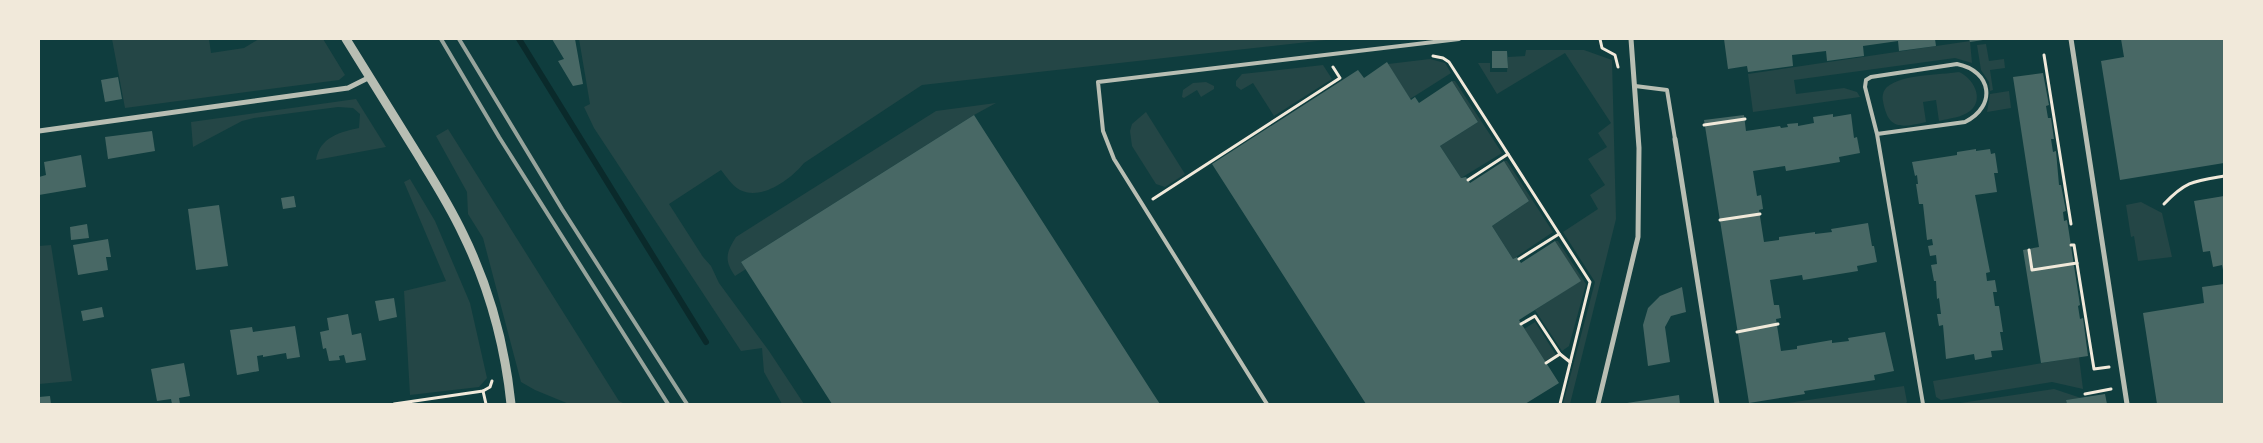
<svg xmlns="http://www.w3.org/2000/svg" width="2263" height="443" font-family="'DejaVu Sans',sans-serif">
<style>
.green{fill:#244646}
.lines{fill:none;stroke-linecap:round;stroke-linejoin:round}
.stream{stroke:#0a2a2b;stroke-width:6}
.building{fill:#486865}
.path{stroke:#f1e9da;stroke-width:3}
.service{stroke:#b8beb3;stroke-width:4}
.minor{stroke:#b8beb3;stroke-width:5}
.tertiary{stroke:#b8beb3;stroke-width:9}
.rail{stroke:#97a49c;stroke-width:4}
</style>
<rect width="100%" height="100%" fill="#0f3d3e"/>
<!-- green -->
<g class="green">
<polygon points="112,39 209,39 211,53 244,48 259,39 323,39 345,75 339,80 125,108"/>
<path d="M579,39H1335L922,85L804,163C791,179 762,201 740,190C731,185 727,177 721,170L669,204L703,257L711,266L719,283L769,351L804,404H782L764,372L762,348L741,351L594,128L584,107L590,104Z"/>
<polygon points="1970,41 1972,63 1955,58 1794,80 1796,94 1844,88 1857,92 1860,97 1753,112 1748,74"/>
<polygon points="1986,44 1989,61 2004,59 2005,68 1990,70 1993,90 1990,91 1989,82 1981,70 1977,45"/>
<polygon points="1526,50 1584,50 1612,60 1616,219 1570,404 1563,404 1595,282 1563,232 1598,209 1590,195 1605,185 1588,159 1607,147 1598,133 1611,123 1565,53 1497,94 1478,63 1490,63 1490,72 1507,72 1508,57 1525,56"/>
<polygon points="1430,59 1445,63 1451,73 1410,99 1388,64"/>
<polygon points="1323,65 1332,79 1274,116 1253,83 1241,90 1236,86 1236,81 1242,74"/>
<path d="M1959,72C1973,78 1985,99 1970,111C1961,118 1950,118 1939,121L1936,100L1923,102L1926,122C1901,128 1888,130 1883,101C1882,96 1883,91 1887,87C1903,74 1939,75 1959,72Z"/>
<polygon points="1452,81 1455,81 1502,153 1461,178 1440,146 1478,122"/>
<polygon points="1206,82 1214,86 1214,89 1201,97 1197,90 1184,98 1182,97 1183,90 1193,83"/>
<polygon points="2009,91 2011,108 1987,112 1990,94"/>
<path d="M356,99L386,147L316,160C320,137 340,132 359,128L360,114L353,108L338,107L254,118L242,121L193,147L191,122Z"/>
<path d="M996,103L974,115L741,262L746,269L735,276C724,260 726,253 736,237L936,111Z"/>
<polygon points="1146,112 1185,174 1165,187 1156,184 1132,146 1130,131 1132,124"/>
<polygon points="448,129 619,401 625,404 569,404 535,390 521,382 483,238 468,214 467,192 436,136"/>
<polygon points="1504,161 1507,161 1553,232 1513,259 1492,226 1529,201"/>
<polygon points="410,179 435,221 470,303 487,378 479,387 410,395 404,291 446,281 404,182"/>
<polygon points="2141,202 2162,213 2172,257 2138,261 2134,236 2131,237 2126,205"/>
<polygon points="1555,241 1558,241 1586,284 1569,346 1562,351 1535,310 1580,281"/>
<polygon points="51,245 72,381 39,384 39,246"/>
<polygon points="1535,322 1556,355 1545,361 1524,329"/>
<polygon points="2079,357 2083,389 2052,382 1941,400 1936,397 1933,381"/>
<polygon points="1904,386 1907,402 1905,404 1781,404"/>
<polygon points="2054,389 2081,398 2066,400 2067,404 1954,404"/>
</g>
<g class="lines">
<!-- stream -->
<polyline class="stream" points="519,39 706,342"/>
</g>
<!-- building -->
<g class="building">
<polygon points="552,39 575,39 583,84 573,86 558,61 564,59"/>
<polygon points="1724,39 1935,39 1936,46 1899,51 1898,41 1863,46 1864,56 1827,61 1826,51 1792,55 1793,66 1748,72 1747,66 1728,69"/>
<polygon points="1969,39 1983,39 1983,40 1970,42"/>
<polygon points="2121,39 2224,39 2224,163 2120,180 2101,61 2124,57"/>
<polygon points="1492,51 1507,51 1508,68 1492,68"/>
<polygon points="1387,62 1411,100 1415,97 1419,103 1452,81 1478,122 1440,146 1461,178 1466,177 1470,183 1504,161 1529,201 1492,226 1513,259 1517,257 1521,263 1555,241 1581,281 1519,320 1559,383 1525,404 1366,404 1212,164 1358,70 1364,78"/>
<polygon points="2043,73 2049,105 2046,106 2048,118 2051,118 2054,139 2051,139 2053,152 2056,151 2059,185 2061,185 2066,211 2063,212 2064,221 2067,220 2068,226 2080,305 2078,306 2080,319 2083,318 2088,356 2041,363 2023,250 2039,247 2013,77"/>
<polygon points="118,77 122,99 105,102 101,80"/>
<polygon points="1833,114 1833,117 1851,114 1854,138 1857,137 1860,153 1839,157 1840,162 1786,171 1785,166 1753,171 1757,196 1761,195 1763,209 1759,210 1764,242 1779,240 1779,237 1815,232 1815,234 1832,232 1831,229 1868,223 1872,246 1874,246 1877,262 1857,266 1858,271 1803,280 1802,275 1770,280 1774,305 1779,305 1781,318 1776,319 1781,351 1797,349 1797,346 1832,340 1832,343 1849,341 1848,338 1885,332 1894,371 1874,375 1875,380 1804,391 1805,394 1749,403 1704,120 1744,115 1746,131 1780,126 1781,128 1788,127 1787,124 1798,123 1798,126 1814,123 1813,117"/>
<polygon points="974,115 1154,395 1160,404 832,404 741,262"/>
<polygon points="152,131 155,151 108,159 105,137"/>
<polygon points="1976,149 1976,151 1990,149 1991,154 1995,153 1998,173 1994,173 1997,192 1975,195 1990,272 1986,273 1987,281 1995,280 1997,292 1993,292 1995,306 1999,306 2003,332 2000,332 2003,350 1991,351 1992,357 1975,360 1974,354 1946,359 1943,325 1939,326 1937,314 1941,314 1939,298 1937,299 1936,281 1934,281 1931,265 1937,264 1936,255 1930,256 1928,246 1933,245 1932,239 1927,240 1923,204 1919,204 1916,184 1918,184 1917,175 1915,176 1912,162 1957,155 1957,152"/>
<polygon points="81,155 86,187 39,195 39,177 46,175 44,162"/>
<polygon points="294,196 296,207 283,209 281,198"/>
<polygon points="2224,196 2224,270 2223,270 2222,265 2213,267 2210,251 2203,252 2194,201"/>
<polygon points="219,205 228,266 196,270 188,209"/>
<polygon points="87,224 89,238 71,240 70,227"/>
<polygon points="108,239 111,257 106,257 108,270 78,275 73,245"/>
<polygon points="2224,284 2224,404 2157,404 2143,313 2204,303 2202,287"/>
<polygon points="1682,287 1686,312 1671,316 1665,327 1670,362 1648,366 1643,325 1648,308 1660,296"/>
<polygon points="394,298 397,317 379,321 375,301"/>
<polygon points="102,307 104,317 83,321 81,311"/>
<polygon points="348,314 352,335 361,333 366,360 346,363 344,355 339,356 340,360 329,361 326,348 323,349 320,332 329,330 327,318"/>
<polygon points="295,326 300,357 287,359 286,353 263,357 263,355 257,356 259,371 237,375 230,330 252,327 253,332"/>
<polygon points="184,363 190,396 179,398 180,404 172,404 171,399 157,401 151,369"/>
<polygon points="2105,394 2107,404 2067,404 2066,400"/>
<polygon points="1679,395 1680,404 1627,404 1627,403"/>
<polygon points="50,396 51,404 39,404 39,397"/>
</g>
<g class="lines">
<!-- path -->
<g class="path">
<polyline points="1600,39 1602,48 1615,55 1618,67"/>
<polyline points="2044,55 2071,224"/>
<polyline points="1433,56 1443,58 1449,62 1590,282 1560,404"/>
<polyline points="1704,125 1745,119"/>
<polyline points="1468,180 1508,154"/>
<polyline points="1153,199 1340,78 1333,67"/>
<path d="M2164,204C2186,181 2194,181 2224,176"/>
<polyline points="1720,220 1760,214"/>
<polyline points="2071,245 2074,245 2094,369 2109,367"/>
<polyline points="2029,250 2032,270 2077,263"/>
<polyline points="1519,259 1559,234"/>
<polyline points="1521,324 1535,316 1560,354 1570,362"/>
<polyline points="1737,332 1778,324"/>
<polyline points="1546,363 1560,354"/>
<polyline points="483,391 486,404"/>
<polyline points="2085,394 2111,389"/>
<polyline points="394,404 483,391 490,387 492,381"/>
</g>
<!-- service -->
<g class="service">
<polyline points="1635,86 1667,90 1675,139"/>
<path d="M1877,134L1965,122C1997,106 1992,71 1957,64L1871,77L1866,80L1865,87L1877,134L1923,404"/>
<polyline points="1267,404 1114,159 1103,131 1098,82 1459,39"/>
</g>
<!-- minor -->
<g class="minor">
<polyline points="2071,39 2127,404"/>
<polyline points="39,131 348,88 370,77"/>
<polyline points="1675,139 1717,404"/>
<polyline points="1598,404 1638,237 1639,148 1631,39"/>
</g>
<!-- tertiary -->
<path class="tertiary" d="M346,39C370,77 394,116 418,155C434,181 450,206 463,234C489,287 505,346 511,404"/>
<!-- rail -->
<g class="rail">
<polyline points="441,39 499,137 668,404"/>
<polyline points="459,39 562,209 687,404"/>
</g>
</g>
<!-- border -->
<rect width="2263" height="443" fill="none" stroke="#f1e9da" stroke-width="80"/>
</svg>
